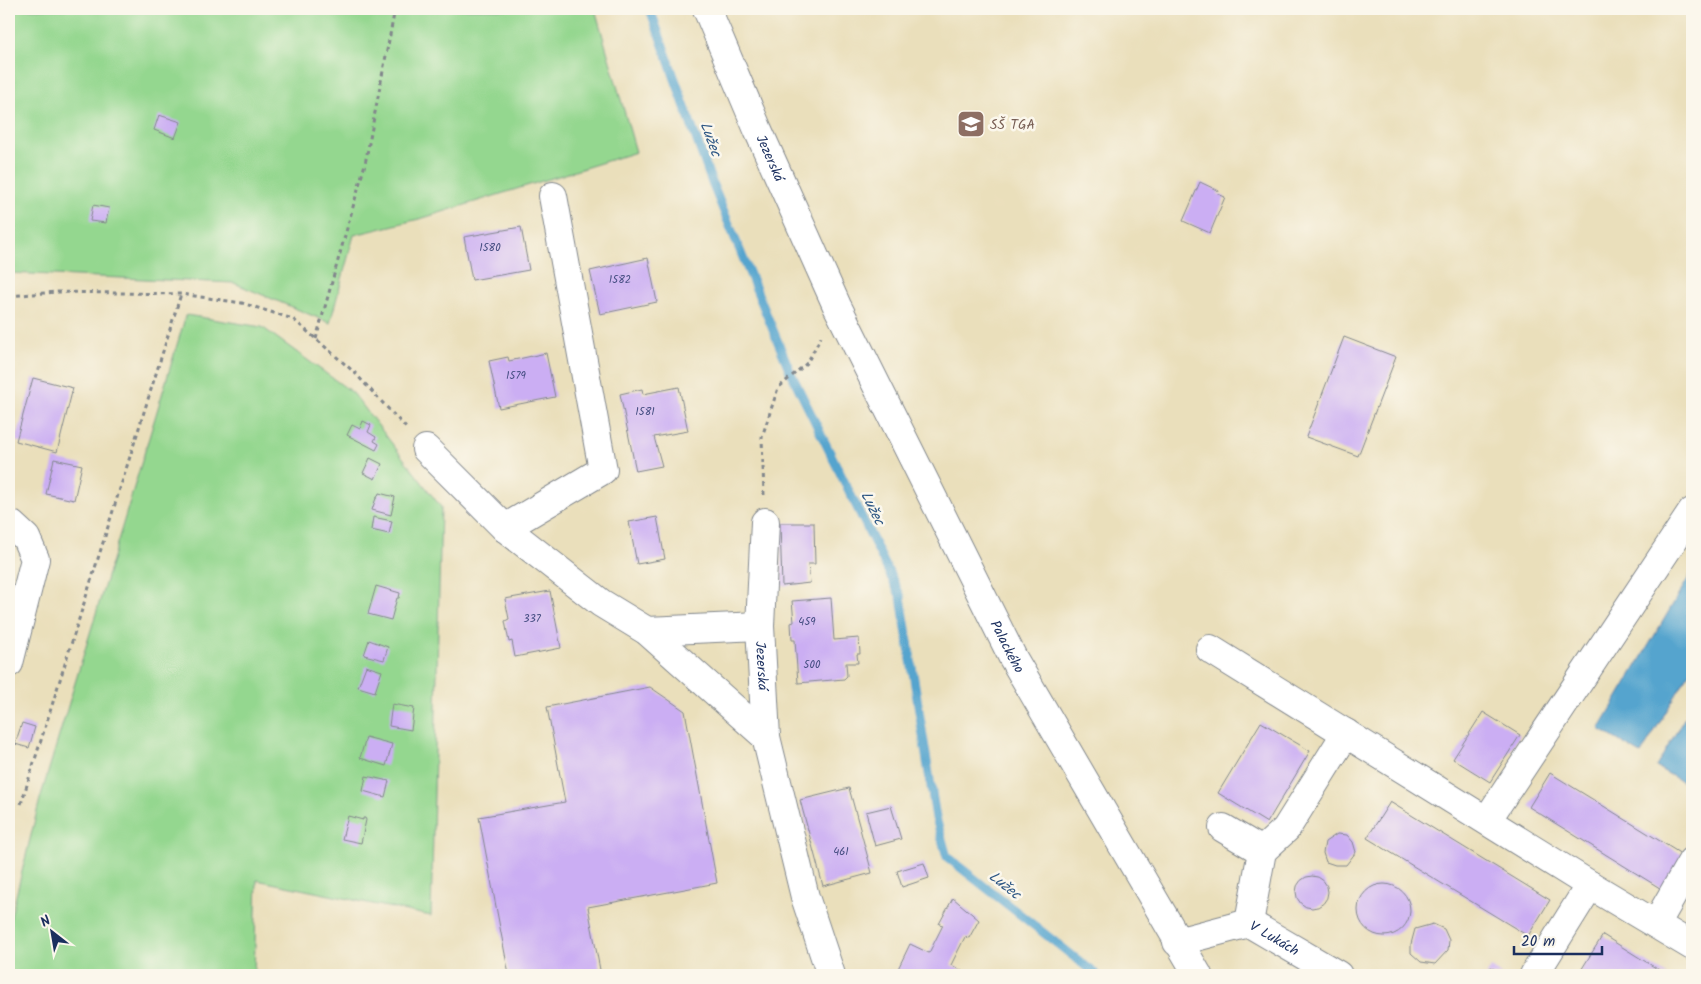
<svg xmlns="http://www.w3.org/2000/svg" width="1701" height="984" font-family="Kalam,sans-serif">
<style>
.green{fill:#94d78f;stroke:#588376}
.water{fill:#54a4ce;stroke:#386a96}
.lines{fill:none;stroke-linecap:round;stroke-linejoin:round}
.stream{stroke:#54a4ce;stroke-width:9}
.building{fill:#cbaef3}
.minor-casing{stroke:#82878c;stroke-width:30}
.path{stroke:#82878c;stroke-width:3;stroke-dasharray:4 4;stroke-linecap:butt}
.minor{stroke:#fff;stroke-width:28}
.labels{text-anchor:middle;stroke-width:5;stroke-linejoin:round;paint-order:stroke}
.number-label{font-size:11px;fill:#474f83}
.education-label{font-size:14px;fill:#785e54;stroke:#fbf7ec;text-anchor:start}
.street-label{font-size:14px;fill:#1b2f5e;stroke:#fbf7ec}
.water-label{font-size:15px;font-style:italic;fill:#2f5885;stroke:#fbf7ec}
</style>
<rect width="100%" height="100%" fill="#fbf7ec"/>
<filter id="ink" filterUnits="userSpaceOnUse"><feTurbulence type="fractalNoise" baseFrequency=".02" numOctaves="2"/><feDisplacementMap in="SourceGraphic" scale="10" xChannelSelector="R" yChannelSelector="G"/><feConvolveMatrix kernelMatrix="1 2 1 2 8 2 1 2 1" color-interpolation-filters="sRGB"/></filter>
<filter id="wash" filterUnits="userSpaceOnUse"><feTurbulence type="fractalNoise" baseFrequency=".0096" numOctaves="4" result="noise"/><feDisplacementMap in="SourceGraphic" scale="20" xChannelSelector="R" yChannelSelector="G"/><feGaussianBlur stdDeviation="1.12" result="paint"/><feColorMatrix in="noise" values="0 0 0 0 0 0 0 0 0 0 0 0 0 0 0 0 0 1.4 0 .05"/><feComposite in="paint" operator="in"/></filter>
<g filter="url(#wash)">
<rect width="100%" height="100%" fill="#eadfbb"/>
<!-- green -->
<g class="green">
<polygon points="9,9 595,9 636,152 423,218 354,235 330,323 234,283 9,273"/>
<polygon points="186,315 262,327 353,393 441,507 431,916 257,880 254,975 9,975 9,924 40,799"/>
</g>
<!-- water -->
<g class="water">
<polygon points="1692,572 1692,668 1641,754 1599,729"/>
<polygon points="1692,705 1692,787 1656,767"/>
</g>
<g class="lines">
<!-- stream -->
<g class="stream">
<polyline points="650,9 712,183 790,371 901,597 936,818 947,857 1097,975"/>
<polyline points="1252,975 1254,975"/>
</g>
</g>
<g id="blocks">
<!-- building -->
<g class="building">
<polygon points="159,115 181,122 175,138 154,130"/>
<polygon points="1200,182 1219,191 1218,194 1225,197 1210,233 1183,221"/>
<polygon points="93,205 109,208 106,223 90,221"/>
<polygon points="521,227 529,270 472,280 464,237"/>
<polygon points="648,258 657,302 600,314 590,271"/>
<polygon points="1344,337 1396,357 1358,456 1306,437"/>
<polygon points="546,353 555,397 499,408 489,361 508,357 509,361"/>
<polygon points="33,378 73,388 57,452 16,441"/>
<polygon points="679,387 688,431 654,437 662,466 636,471 620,394 642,389 643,394"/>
<polygon points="363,421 371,425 368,432 376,437 374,441 379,444 376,450 347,435 352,425 360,429"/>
<polygon points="370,458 382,464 375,479 363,473"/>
<polygon points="54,459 82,465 74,500 46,494"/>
<polygon points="379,493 395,497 391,515 372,510 376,498 377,498"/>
<polygon points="373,517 392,521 389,534 371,530"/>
<polygon points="657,517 665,559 637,564 629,522"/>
<polygon points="780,523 814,523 815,564 808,564 810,583 782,586"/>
<polygon points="376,586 400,593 399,598 397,598 391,620 368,614"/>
<polygon points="550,591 561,648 515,657 512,641 509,642 505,621 509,619 505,599"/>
<polygon points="831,598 834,640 859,638 860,654 857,654 858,663 846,663 847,676 844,679 798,683 795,640 792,640 791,623 794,622 792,601"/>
<polygon points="369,640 388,647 384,660 364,655"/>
<polygon points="366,666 382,671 375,692 358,687"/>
<polygon points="650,687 685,711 717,883 588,907 601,975 509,975 479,817 565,802 547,707"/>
<polygon points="392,704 414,708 411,730 389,726"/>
<polygon points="1483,712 1520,735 1490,782 1453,759"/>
<polygon points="1261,722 1310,751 1267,823 1218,793"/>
<polygon points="22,723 35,727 29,748 15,744"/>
<polygon points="366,737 392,744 386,766 360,758"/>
<polygon points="1550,773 1686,857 1663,890 1529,807"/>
<polygon points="366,776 389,781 385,797 363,791"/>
<polygon points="849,788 872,873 823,886 800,800"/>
<polygon points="1390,802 1550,900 1528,936 1367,838"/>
<polygon points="891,806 901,839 875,846 866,812"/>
<polygon points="348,816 363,820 363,818 365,818 366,820 361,843 342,839"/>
<polygon points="1337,834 1347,835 1353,842 1356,852 1346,865 1335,865 1326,862 1323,853 1325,842"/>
<polygon points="924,863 929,878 902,887 897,871"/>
<circle cx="1312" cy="892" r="16"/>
<circle cx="1384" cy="910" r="26"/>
<polygon points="953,898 979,920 969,938 965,937 951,965 965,972 963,975 895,975 910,944 929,953 943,925 939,924"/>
<polygon points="1433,924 1444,929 1449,940 1448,950 1435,964 1421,962 1411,953 1411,944 1415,929"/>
<polygon points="1603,935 1667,975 1578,975"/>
<polygon points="1491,967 1502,975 1486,975"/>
</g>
</g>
</g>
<g filter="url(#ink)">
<use href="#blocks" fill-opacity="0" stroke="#82878c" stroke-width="1"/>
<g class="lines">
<defs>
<g id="minor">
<path id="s1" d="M707,9L758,130L837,306L1013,658L1198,975"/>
<polyline points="426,449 505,528 601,603 647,631 766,737"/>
<path id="s2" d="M765,522L760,626L766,737L805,897L831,975"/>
<polyline points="9,524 12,525 26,538 35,559 9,663"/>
<polyline points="505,528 603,470 553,196"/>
<polyline points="647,631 760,626"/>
<polyline points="1210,649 1590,885 1692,946"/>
<polyline points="1487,820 1692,512"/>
<polyline points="1223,828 1262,851 1249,923"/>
<polyline points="1262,851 1286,829 1346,733"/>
<polyline points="1656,924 1692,861"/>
<path id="s3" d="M1177,942L1249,923L1338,975"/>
<polyline points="1534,975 1590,885"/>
</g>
</defs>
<!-- minor casing -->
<use href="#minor" class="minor-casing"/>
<!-- path -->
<g class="path">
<polyline points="9,296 57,292 181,294 242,303 293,319 354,372 408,430"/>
<polyline points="316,339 365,164 395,9"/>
<polyline points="764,495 762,437 778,388 807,363 821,337"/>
<polyline points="21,804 181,294"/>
</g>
<!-- minor -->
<use href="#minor" class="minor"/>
</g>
</g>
<!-- icons -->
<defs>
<symbol id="school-square" viewBox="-11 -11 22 22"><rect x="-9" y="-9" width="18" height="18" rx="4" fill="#8d6e63" stroke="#fbf7ec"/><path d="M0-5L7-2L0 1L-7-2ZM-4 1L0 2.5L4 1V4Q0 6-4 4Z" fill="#fff"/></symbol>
</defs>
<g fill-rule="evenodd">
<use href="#school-square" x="955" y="108" width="32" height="32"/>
</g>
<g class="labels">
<!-- number labels -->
<g class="number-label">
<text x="490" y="251">1580</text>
<text x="620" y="283">1582</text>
<text x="516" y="379">1579</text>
<text x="645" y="415">1581</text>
<text x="532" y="622">337</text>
<text x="807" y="625">459</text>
<text x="812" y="668">500</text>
<text x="841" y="855">461</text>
</g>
<!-- education labels -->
<g class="education-label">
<text x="990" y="129">SŠ TGA</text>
</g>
<!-- street labels -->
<g class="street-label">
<text dy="5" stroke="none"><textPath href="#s1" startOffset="162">Jezerská</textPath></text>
<text dy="5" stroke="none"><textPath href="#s1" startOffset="705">Palackého</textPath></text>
<text dy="5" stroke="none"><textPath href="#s2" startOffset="144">Jezerská</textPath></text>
<text dy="5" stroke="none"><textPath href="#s3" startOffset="104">V Lukách</textPath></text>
</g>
<!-- water labels -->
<g class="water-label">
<text transform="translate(711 139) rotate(70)" y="5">Lužec</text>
<text transform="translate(873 508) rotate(64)" y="5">Lužec</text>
<text transform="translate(1005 885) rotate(38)" y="5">Lužec</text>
</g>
</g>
<!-- margin -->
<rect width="1701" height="984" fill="none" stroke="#fbf7ec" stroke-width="30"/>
<!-- north arrow -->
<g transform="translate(52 932) rotate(329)" stroke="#fbf7ec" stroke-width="4" paint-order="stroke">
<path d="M0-4L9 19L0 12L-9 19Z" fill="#1b2f5e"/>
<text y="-8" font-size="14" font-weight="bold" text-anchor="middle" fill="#1b2f5e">N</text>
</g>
<!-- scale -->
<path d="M1514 946v8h88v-8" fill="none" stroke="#1b2f5e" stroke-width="2.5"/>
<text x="1521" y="946" font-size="15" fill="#1b2f5e" stroke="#fbf7ec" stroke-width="4" paint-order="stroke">20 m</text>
</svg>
